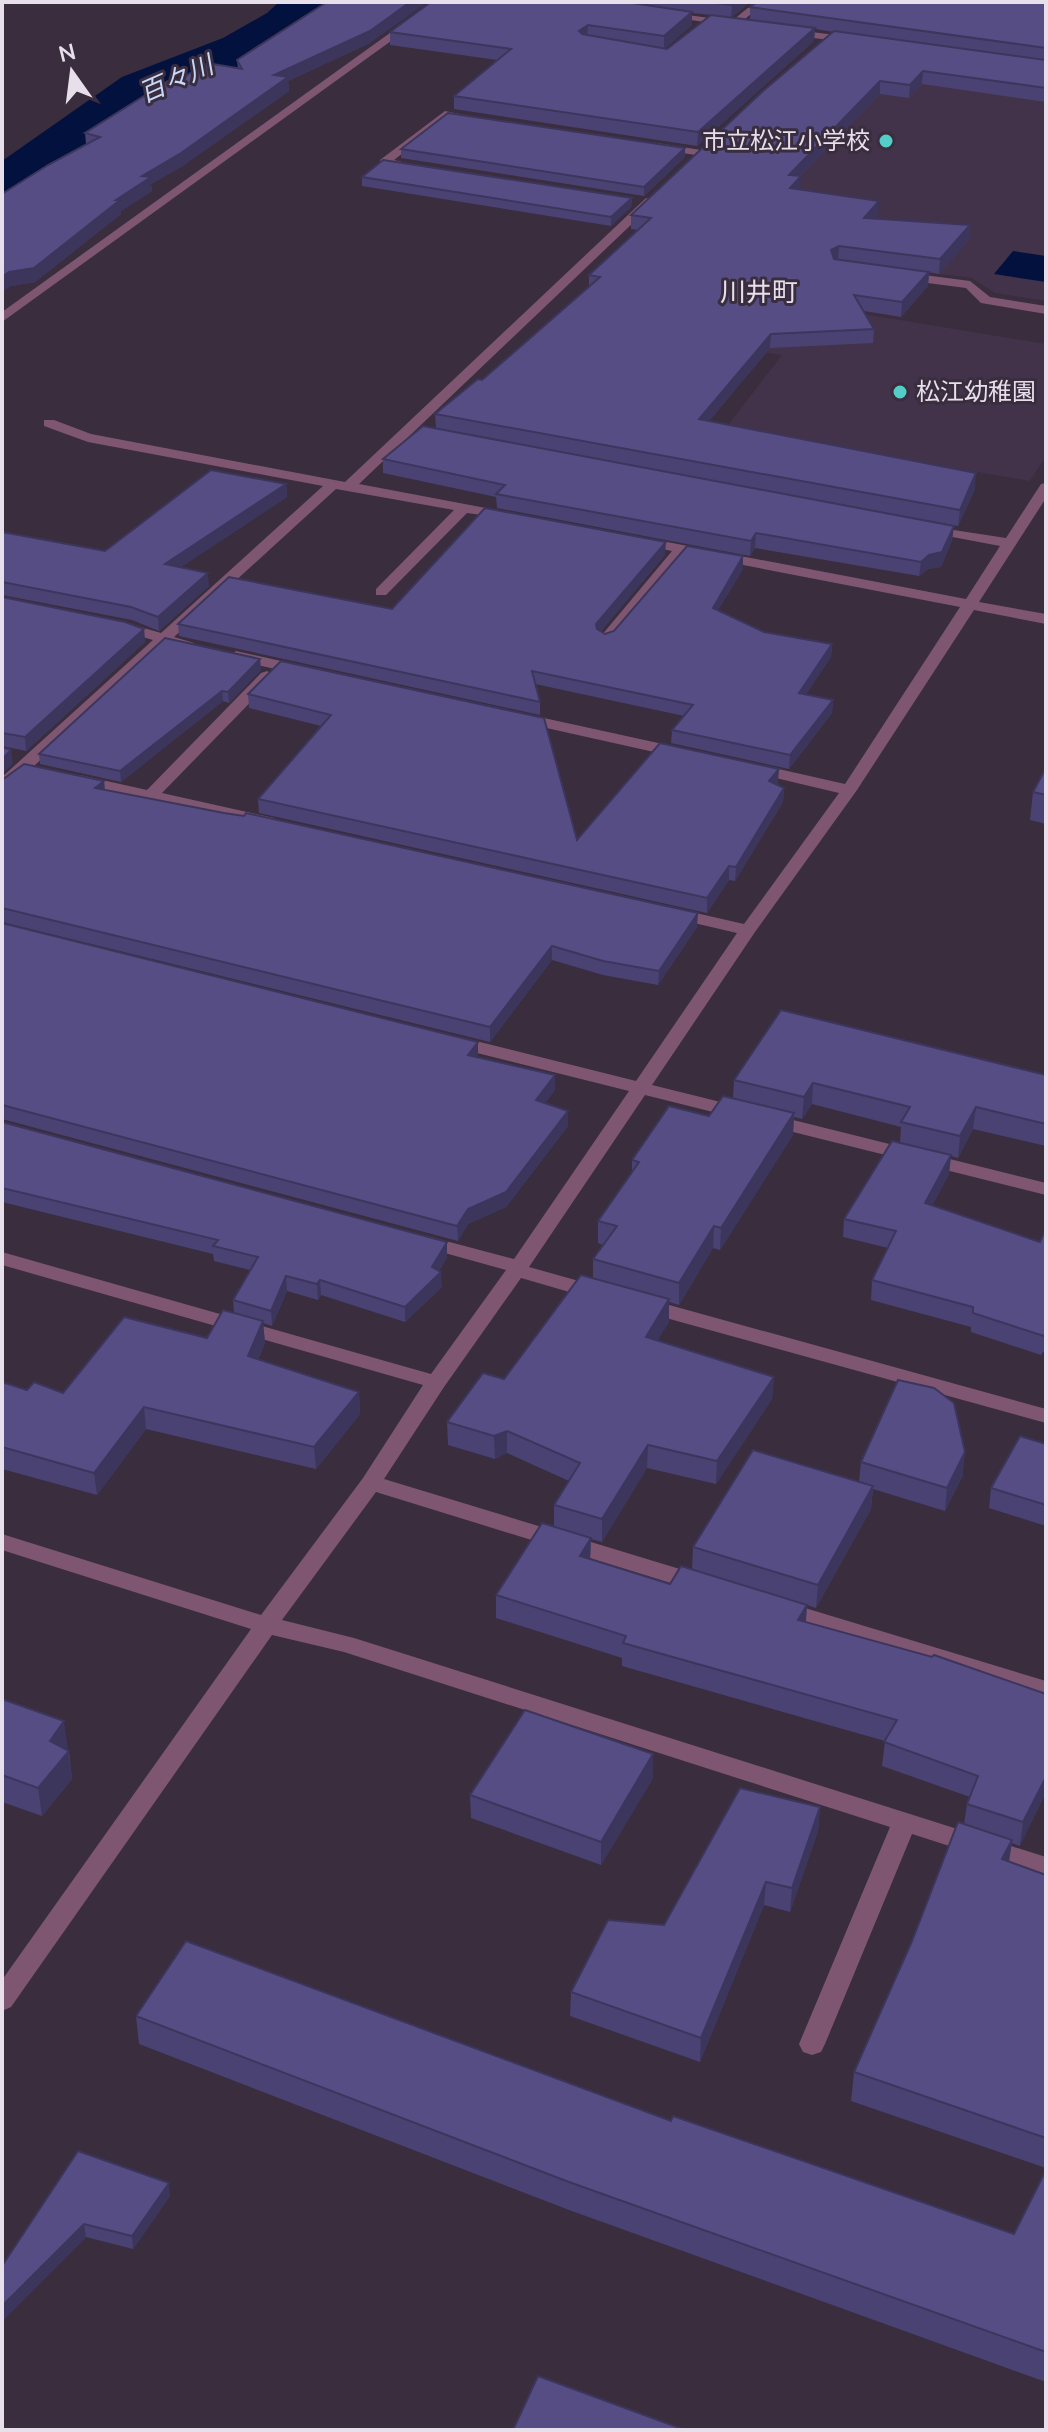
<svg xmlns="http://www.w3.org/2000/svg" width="1048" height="2432" font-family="'Nunito Sans','Noto Sans JP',sans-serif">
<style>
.built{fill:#42334a}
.water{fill:#03113f}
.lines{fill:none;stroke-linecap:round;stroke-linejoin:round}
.river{fill:#03113f;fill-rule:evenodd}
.minor{fill:#7f5672;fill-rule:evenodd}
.wall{fill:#4a4272;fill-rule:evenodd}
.shaded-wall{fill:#3c365d}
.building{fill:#564d85;stroke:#3c365d;stroke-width:2}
.poi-dot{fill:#54cdc7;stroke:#392d3e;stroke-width:3}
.labels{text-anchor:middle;stroke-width:6;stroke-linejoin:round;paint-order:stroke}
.far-poi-label{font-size:24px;fill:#e7e0eb;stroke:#392d3e;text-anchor:end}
.far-water-label{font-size:26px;font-style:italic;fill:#c8d8f8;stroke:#392d3e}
.far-quarter-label{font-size:26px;fill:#e7e0eb;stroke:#392d3e}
</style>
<rect width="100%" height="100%" fill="#392d3e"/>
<!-- built -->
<g class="built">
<polygon points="832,45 1046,71 1046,301 995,293 972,278 760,251"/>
<polygon points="737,293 1046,344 1046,456 1030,481 725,429 782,355 666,338"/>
</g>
<!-- water -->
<polygon class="water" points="1013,251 1046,256 1046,282 994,274"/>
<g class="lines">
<!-- river -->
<polygon class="river" points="279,2 341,2 307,37 265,62 164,103 25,204 2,209 2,161 122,77 223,38 267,13"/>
<!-- minor -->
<g class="minor">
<polygon points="433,2 445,2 2,322 2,312"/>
<polygon points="755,2 766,2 735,27 660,15 665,12 732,21"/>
<polygon points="788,29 851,37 856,40 851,43 784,34 784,30"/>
<polygon points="445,111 478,118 472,121 447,118 394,160 410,164 410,168 380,164 380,160"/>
<polygon points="657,143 701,150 707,153 701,156 653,148 651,146"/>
<polygon points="646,198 656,201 359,484 507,512 512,513 512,519 467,513 386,595 376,595 376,589 454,510 336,489 174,637 194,643 194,649 166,644 8,790 2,791 2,777 153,640 115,629 115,623 120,621 161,633 323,486 88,442 44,426 44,420 54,420 91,434 345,482"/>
<polygon points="901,272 970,281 990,297 1046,306 1046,314 981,303 966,288 897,279 897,273"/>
<polygon points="1046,483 1046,498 979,602 1046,614 1046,624 974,610 857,790 755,932 652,1085 1046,1183 1046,1195 645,1095 529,1267 604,1288 607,1293 604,1298 597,1300 521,1278 444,1387 384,1479 706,1577 709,1583 706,1589 690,1589 376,1492 282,1620 354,1638 1046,1857 1046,1877 912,1834 825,2044 821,2052 812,2055 803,2052 799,2044 890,1827 344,1652 272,1635 11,2007 2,2011 2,1980 251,1629 2,1550 2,1534 261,1615 363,1478 423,1385 2,1265 2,1252 431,1374 506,1270 416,1245 413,1241 416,1237 423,1235 514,1259 629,1091 445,1045 443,1041 445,1037 452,1035 636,1081 737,933 668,917 665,913 668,909 674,908 744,924 839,793 746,771 744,768 752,763 845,784 960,607 686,554 611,642 601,642 601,636 672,551 636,544 634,541 641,537 966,599 1000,546 921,531 921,525 1006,538 1041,484"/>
<polygon points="236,651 308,667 310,670 302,675 230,659 228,656"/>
<polygon points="267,671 275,676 273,679 162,793 274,818 276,822 274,826 268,827 80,785 72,780 80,775 147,790 261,673"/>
<polygon points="521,713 681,748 689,753 681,758 515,721 515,715"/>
<polygon points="644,1298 1046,1409 1046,1423 637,1310 634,1305"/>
<polygon points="782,1601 1046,1681 1046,1699 774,1615 770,1609 774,1603"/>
</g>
</g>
<!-- wall -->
<g class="wall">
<path d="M431,2H750L732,17L750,20V7L1046,2V102L922,84L909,98L880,94L800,176V190L878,215L874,219L970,225L969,239L939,274L929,272L928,286L901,317L864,311L874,329L873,343L770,348L709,421L975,489L958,526L747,487L954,526L952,540L941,567L928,569L919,576L755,548L750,556L497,508L496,497L383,473V459L436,428L435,414L482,380L589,286V275L638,230L631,229V215L834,32L815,29L814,41L697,146L454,109V96L497,60L390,45V32ZM692,13L711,15L667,49H664L692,25Z"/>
<polygon points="370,43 288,81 289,91 181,167 151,184 152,191 121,211 121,214 35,282 11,286 86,144 85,133 176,81 238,69 237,60"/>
<polygon points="401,149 685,157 644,196 401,158"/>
<polygon points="362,177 632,198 631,207 611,226 362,186"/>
<polygon points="286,484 287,497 181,567 209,586 159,631 132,620 2,595 2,532 105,551"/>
<polygon points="665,555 601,631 605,634 614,631 743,556 743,569 718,610 764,632 832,644 831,657 806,694 833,700 832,713 789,769 671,743 672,730 684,716 535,684 540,702 540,715 179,636 178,624 392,609"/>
<polygon points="2,597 144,629 145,642 26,751 2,746"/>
<polygon points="260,659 261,670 229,703 223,701 121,782 40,764 39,754"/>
<polygon points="281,661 577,840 778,783 776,785 784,788 783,802 735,881 729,880 707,913 259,813 258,799 321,726 249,708 248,694"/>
<polygon points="1046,768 1046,824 1030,820 1033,792"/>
<polygon points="2,780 104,781 105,790 697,927 658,985 603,975 552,960 490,1042 2,922"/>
<polygon points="2,923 478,1042 478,1057 555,1075 555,1090 545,1103 568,1126 506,1207 468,1224 458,1241 2,1119"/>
<polygon points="1046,1075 1046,1146 973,1129 958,1158 951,1156 949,1174 932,1206 1040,1242 1046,1229 1046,1353 1043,1352 1041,1355 971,1332 971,1327 871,1300 872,1280 888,1248 843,1237 844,1219 900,1142 901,1127 812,1104 802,1119 794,1117 793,1135 720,1250 713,1248 679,1305 669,1302 669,1322 657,1340 774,1377 772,1399 716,1484 647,1468 602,1542 591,1539 590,1559 670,1584 692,1569 693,1547 859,1482 861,1462 963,1475 945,1511 873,1489 871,1509 816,1608 807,1605 806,1622 1046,1694 1020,1846 1012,1843 1009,1862 1046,1875 1046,2168 851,2101 854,2072 964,1824 967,1804 970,1797 882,1766 885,1741 622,1666 622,1658 496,1618 496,1595 554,1527 554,1505 569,1481 507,1453 495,1459 448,1445 447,1422 504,1379 593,1278 593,1259 603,1245 598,1243 598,1221 632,1171 632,1160 709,1116 733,1098 734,1080"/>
<polygon points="2,1122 447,1257 439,1271 442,1287 405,1322 321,1295 318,1300 287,1291 272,1326 263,1323 265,1343 258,1360 359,1392 360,1414 316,1469 146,1429 97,1495 2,1469 2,1382 27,1390 63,1393 207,1338 234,1313 233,1300 250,1270 214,1261 213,1254 2,1202"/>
<polygon points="1046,1444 1046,1526 989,1508 991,1488"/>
<polygon points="2,1699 69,1751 72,1779 42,1816 2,1802"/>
<polygon points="653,1778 601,1865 471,1818 470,1795"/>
<polygon points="820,1807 818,1831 790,1912 764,1905 700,2062 570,2016 571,1992 664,1925"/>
<polygon points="136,2016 671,2121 1014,2234 1046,2170 1046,2382 569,2210 139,2044"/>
<polygon points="78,2151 170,2196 133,2249 86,2237 4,2319 2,2317 2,2266"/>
</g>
<!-- shaded-wall -->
<g class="shaded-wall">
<polygon points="410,2 428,2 370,43 288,81 289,91 181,167 151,184 152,191 121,211 121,214 35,282 11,286 2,292 2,277 116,200 142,176 274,75"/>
<polygon points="736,2 750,2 731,18 732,5"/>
<polygon points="692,12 692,25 664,49 664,36"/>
<polygon points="588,25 587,38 579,43 579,31"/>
<polygon points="815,28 814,41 697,146 698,132"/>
<polygon points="923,71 922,84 909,98 910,85"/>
<polygon points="880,81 880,94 788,188 789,175"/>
<polygon points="685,148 685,157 644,196 644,187"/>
<polygon points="801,176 800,190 790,188"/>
<polygon points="632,198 631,207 611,226 611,217"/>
<polygon points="879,201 878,215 863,232 864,218"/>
<polygon points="970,225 969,239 939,274 940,259"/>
<polygon points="839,246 838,260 830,264 831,250"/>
<polygon points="929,272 928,286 901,317 902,302"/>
<polygon points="771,334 770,348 698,434 699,419"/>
<polygon points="976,473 975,489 958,526 960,510"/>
<polygon points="286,484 287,497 166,577 165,564"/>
<polygon points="954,526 952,540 941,567 928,569 919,576 921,562"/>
<polygon points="756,533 755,548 750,556 751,541"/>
<polygon points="666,542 665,555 596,637 596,624"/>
<polygon points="743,556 743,569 712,620 713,608"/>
<polygon points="208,573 209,586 159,631 158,617"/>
<polygon points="144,629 145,642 26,751 25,737"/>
<polygon points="832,644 831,657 798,706 799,693"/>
<polygon points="260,659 261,670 229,703 228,692"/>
<polygon points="222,691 223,701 121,782 120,771"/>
<polygon points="833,700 832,713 789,769 790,755"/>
<polygon points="11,750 13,764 2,774 2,759"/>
<polygon points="779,769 778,783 768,795 769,781"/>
<polygon points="104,781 105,795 95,788"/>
<polygon points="784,788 783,802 735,881 736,867"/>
<polygon points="729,866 729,880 707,913 707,898"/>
<polygon points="698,913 697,927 658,985 659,971"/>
<polygon points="552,946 552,960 490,1042 490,1027"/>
<polygon points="478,1042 478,1056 468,1069 468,1055"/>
<polygon points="555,1075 555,1090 536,1115 536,1100"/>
<polygon points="813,1083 812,1104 802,1119 804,1097"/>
<polygon points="976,1107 973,1129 958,1158 960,1136"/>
<polygon points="568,1111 568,1126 506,1207 468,1224 458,1241 457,1226 468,1209"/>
<polygon points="794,1113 793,1135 720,1250 721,1228"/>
<polygon points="951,1155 949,1174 924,1222 925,1203"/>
<polygon points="714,1226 713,1248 679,1305 679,1283"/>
<polygon points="447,1242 447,1257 434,1279 441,1272 442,1287 405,1322 405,1307"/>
<polygon points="286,1276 287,1291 272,1326 271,1311"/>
<polygon points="320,1280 321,1295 318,1300 317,1284"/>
<polygon points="669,1299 669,1322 646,1360 646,1337"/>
<polygon points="263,1321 265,1343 250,1379 248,1356"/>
<polygon points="774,1377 772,1399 716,1484 717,1461"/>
<polygon points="359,1392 360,1414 316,1469 314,1447"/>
<polygon points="144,1407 146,1429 97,1495 94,1473"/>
<polygon points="507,1431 507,1453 495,1459 494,1436"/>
<polygon points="648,1445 647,1468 602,1542 602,1519"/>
<polygon points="965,1452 963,1475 945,1511 947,1488"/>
<polygon points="873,1486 871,1509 816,1608 818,1585"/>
<polygon points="591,1538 590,1561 580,1556"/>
<polygon points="807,1605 805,1628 798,1620"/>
<polygon points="64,1721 72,1779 42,1816 38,1788 50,1741"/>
<polygon points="653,1754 653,1778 601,1865 601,1842"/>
<polygon points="1046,1777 1046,1793 1020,1846 1023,1822"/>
<polygon points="820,1807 818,1831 790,1912 792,1888"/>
<polygon points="1012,1840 1008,1868 1002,1859"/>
<polygon points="766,1882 764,1905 700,2062 701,2038"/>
<polygon points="169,2183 170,2196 133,2249 132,2236"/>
<polygon points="84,2224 86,2237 4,2319 2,2306"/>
</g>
<!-- building -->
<g class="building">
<polygon points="327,2 410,2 370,31 274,75 288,77 181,153 142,176 151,177 116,200 120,200 34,268 9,272 2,277 2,194 48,165 100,137 85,133 168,81 176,81 208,63 242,69 237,60"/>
<polygon points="431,2 626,2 692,12 664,36 588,25 579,31 582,34 667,49 711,15 815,28 698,132 454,96 511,49 390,32"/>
<polygon points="707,2 736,2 732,5"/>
<polygon points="757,2 1046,2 1046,48 750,7"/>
<polygon points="834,31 1046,60 1046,88 923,71 910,85 880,81 789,175 801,176 790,188 879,201 864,218 970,225 940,259 839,246 831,250 834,259 929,272 902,302 854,295 874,329 771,334 699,419 976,473 960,510 435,414 478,379 482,380 600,277 589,275 651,218 631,215 763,91"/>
<polygon points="448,113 685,148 644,187 401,149"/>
<polygon points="383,160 632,198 611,217 362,177"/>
<polygon points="423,426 954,526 942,552 929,555 921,562 756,533 751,541 496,494 505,485 383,459"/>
<polygon points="211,470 286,484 165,564 208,573 158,617 131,607 2,582 2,532 105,551"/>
<polygon points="485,508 666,542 596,624 597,629 605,634 614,631 687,546 743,556 713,608 764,632 832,644 799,693 833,700 790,755 672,730 693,705 532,671 540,702 178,624 229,577 392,609"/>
<polygon points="2,597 125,622 144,629 25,737 2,733"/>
<polygon points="165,638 260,659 228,692 222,691 120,771 39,754"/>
<polygon points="281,661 544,718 577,840 660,743 779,769 769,781 784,788 736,867 729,866 707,898 258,799 331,715 248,694"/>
<polygon points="2,747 11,750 2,759"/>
<polygon points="24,764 104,781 95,788 224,813 244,816 246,813 698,913 659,971 603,961 552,946 490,1027 2,908 2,780"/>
<polygon points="1046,768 1046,795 1033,792"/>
<polygon points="2,923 478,1042 468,1055 555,1075 536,1100 568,1111 506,1192 468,1209 457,1226 2,1105"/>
<polygon points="781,1010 1046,1075 1046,1124 976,1107 960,1136 901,1122 910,1107 813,1083 804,1097 734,1080"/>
<polygon points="723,1096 794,1113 721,1228 714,1226 679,1283 593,1259 617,1226 598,1221 639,1162 632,1160 669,1106 709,1116"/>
<polygon points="2,1122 447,1242 432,1267 441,1272 405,1307 320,1280 317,1284 286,1276 271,1311 233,1300 258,1257 213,1246 218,1240 2,1188"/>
<polygon points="892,1141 951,1155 925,1203 1040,1242 1046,1229 1046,1333 1044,1336 973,1313 973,1307 872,1280 896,1231 844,1219"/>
<polygon points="581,1275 669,1299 646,1337 774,1377 717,1461 648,1445 602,1519 554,1505 580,1463 507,1431 494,1436 447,1422 483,1373 504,1379"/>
<polygon points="223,1310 263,1321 248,1356 359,1392 314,1447 144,1407 94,1473 2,1447 2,1382 27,1390 34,1382 63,1393 124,1317 207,1338"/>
<polygon points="898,1380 934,1388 954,1403 965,1452 947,1488 861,1462"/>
<polygon points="1020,1436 1046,1444 1046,1505 991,1488"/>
<polygon points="753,1450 873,1486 818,1585 693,1547"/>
<polygon points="542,1523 591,1538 580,1556 670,1584 681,1566 807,1605 798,1620 932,1657 934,1655 1046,1694 1046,1777 1023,1822 967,1804 978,1776 884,1742 897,1720 623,1643 626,1636 496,1595"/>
<polygon points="2,1699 64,1721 50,1741 69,1751 38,1788 2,1775"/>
<polygon points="525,1710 653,1754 601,1842 470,1795"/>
<polygon points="740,1788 820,1807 792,1888 766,1882 701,2038 571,1992 608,1920 664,1925"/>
<polygon points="958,1822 1012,1840 1002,1859 1046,1875 1046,2138 854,2072 912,1941"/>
<polygon points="186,1941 671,2121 673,2116 1014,2234 1046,2170 1046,2352 569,2182 136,2016"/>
<polygon points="78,2151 169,2183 132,2236 84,2224 2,2306 2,2266"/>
<polygon points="538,2376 685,2430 513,2430"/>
</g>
<!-- markers -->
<g class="poi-dot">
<circle cx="886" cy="141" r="8"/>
<circle cx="900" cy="392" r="8"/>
</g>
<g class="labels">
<!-- far-poi labels -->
<g class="far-poi-label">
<text x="870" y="149">市立松江小学校</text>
<text x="916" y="400" text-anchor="start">松江幼稚園</text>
</g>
<!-- far-water labels -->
<g class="far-water-label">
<text transform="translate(176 79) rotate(-24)" y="9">百々川</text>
</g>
<!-- far-quarter labels -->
<g class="far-quarter-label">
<text x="759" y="301">川井町</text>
</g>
</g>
<!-- border -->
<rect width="1048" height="2432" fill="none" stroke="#e7e0eb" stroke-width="8"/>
<!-- north arrow -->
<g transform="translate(72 72) rotate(346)" stroke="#392d3e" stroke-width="6" paint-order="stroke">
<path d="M0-6L14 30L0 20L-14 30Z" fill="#e7e0eb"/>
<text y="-12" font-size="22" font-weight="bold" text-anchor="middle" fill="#e7e0eb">N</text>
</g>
</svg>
